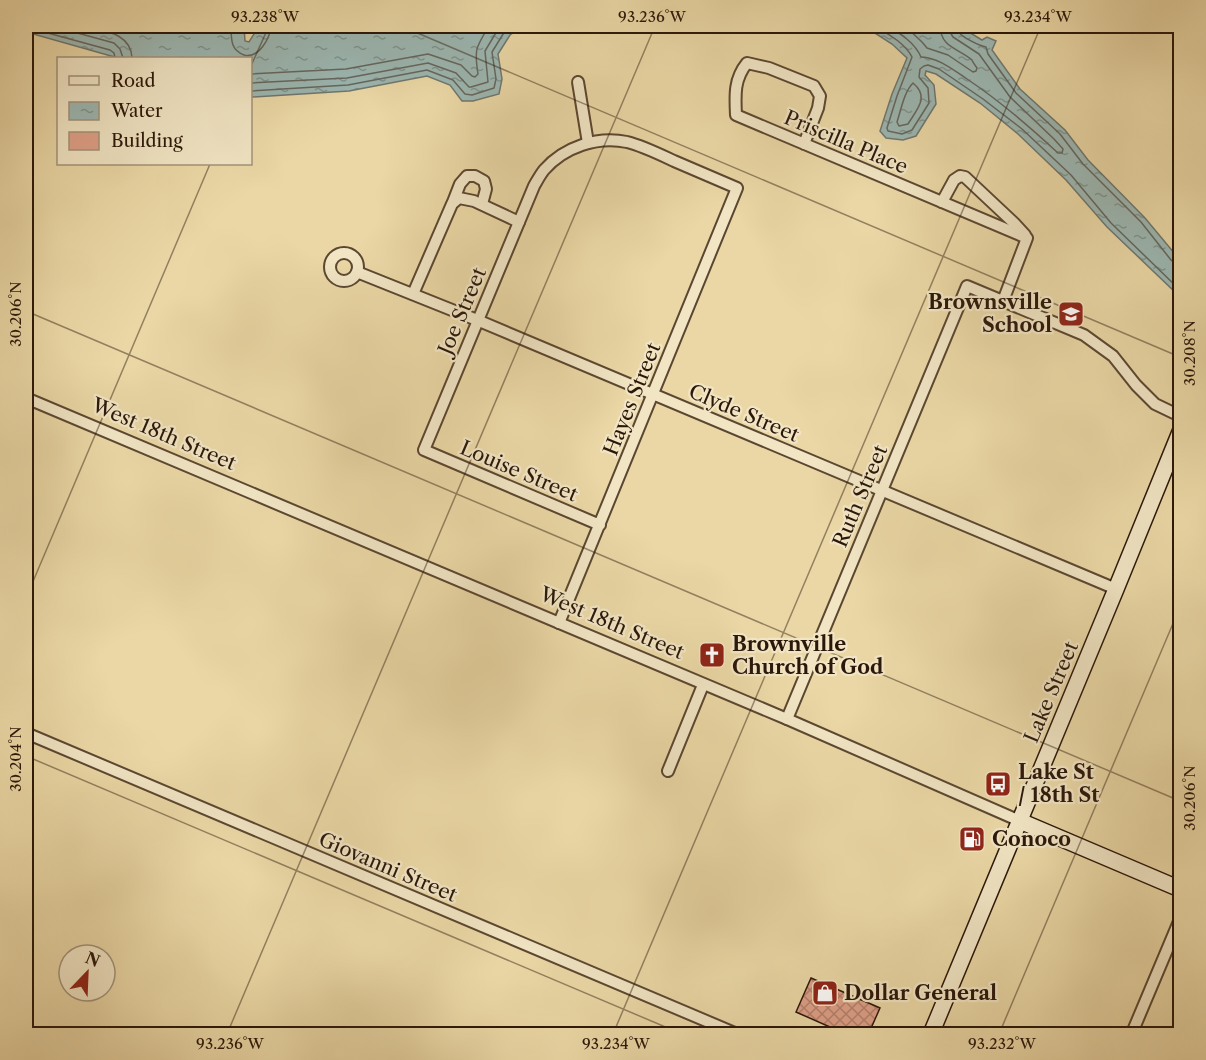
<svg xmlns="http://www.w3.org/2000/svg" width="1206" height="1060" font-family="'Libre Caslon Text',serif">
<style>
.water{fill:url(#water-ripples);stroke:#6f776f;stroke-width:1.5}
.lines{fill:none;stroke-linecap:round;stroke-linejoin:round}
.shore{stroke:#64675e;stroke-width:1.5}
.building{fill:url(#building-cross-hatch);stroke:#2b170a;stroke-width:1.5}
.street-casing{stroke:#5b4731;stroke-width:14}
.secondary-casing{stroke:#2b170a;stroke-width:18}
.street{stroke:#f1e5c4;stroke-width:10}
.secondary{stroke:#f1e5c4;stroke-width:15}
.ticks{fill:none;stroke:#2b170a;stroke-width:1.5;stroke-opacity:0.45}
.labels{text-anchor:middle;stroke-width:4.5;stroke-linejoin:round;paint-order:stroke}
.street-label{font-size:20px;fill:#2b170a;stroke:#f1e5c4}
.poi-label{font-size:20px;font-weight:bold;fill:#2b170a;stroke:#f1e5c4;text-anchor:start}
.neatline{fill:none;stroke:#2b170a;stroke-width:2}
.ticks-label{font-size:15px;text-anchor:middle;fill:#2b170a}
</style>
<defs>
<pattern id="water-ripples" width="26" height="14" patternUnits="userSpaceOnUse" patternTransform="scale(1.5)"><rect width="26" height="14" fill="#9cb7b2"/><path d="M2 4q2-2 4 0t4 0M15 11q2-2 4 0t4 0" fill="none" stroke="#7f948f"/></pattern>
<pattern id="building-cross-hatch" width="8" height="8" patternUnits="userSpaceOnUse" patternTransform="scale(1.5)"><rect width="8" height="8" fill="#dea088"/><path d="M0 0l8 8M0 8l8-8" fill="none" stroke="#b4816d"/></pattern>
</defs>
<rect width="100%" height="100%" fill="#ead7a5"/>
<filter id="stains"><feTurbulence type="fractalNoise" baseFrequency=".00333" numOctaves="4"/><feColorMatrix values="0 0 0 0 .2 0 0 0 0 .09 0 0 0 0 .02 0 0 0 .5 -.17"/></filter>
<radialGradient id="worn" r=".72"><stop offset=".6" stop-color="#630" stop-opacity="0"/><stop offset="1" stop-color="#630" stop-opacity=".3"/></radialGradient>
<!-- water -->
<g class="water">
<polygon points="26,26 244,26 245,41 249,42 259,26 523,26 510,35 498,54 502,79 499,94 473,101 462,101 450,85 427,76 349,91 253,97 251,96 250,58 118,58 26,32"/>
<polygon points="864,26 959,26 982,40 987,37 996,41 992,50 1020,89 1065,130 1088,160 1145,218 1180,260 1180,300 1177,294 1107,227 1066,180 1018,134 980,103 936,74 926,71 925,75 934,85 936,104 916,136 903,140 886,138 880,131 892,94 907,58 892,44"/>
</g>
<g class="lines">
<!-- shore -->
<g class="shore">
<polyline points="52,26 114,43 120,49 123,58"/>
<path d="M85,26C104,31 131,33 132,58"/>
<path d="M231,26C231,32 231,40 233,45C235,50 239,53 244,55C259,59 270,38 271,26"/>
<path d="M875,26C888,34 905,43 912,57L897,96L887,128L888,131L902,134L912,130L929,103L928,88L919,77L920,69L924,66L928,65L939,69L983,99L1022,129L1071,175L1111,223L1180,290"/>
<path d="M888,26C901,34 915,43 921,57C939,58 952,69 967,79C1000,101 1029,126 1058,153H1062L1063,149L1054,139L1010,97L979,54L953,37L950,32L949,26"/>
<path d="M905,26L922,42L927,48L948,55L973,72L976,71L977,68C977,68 972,61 972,60C958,48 941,48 940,26"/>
<path d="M957,26C957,27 957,29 958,31C961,37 980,46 986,47L988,54L1016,93L1060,134L1083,164L1141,222L1171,260L1176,263L1180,264"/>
<polyline points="26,27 110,50 114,53 115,58"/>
<path d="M250,74L346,69L428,54L461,65L472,76L475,77L478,74C474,49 476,47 489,26"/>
<polyline points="250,83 347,78 428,63 456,73 469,87 471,87 488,82 485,51 500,26"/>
<path d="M913,83C930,97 917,109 908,124L899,126L897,122C901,110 904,92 913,83Z"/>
<polyline points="250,91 348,85 427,70 453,80 465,94 472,95 494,88 496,79 492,52 505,31 513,26"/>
</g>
</g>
<!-- building -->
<polygon class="building" points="811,978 880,1008 868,1035 848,1035 796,1012"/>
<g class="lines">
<defs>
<g id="street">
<polyline points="578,82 588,143"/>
<path d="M804,144L818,108L820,96L814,86L769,68L747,63C734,79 735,95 736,115L1027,238L1003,301"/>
<polyline points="453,202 460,184 467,176 475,176 484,181 486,189 482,204"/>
<polyline points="942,202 954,180 960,176 965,177 1014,223 1025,235"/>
<circle cx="344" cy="267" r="14"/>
<polyline points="357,272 477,320 1116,589"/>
<polyline points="413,294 452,204 459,198 474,201 519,222"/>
<polyline points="26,398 787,719 1020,821"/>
<path d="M559,623C619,478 678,333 737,188C716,179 695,170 674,161C659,154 643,146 627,142C597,136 564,147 544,170C540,175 537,181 534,186L424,450L600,525"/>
<polyline points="787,719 967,286 1084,335 1113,356 1136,385 1155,404 1180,416"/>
<polyline points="26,733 737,1034"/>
<polyline points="668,771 703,685"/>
<polyline points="1132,1033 1180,919"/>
</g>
<g id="secondary">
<polyline points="1020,821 1180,889"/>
<polyline points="931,1034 1116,589 1180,432"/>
</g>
</defs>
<!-- street casing -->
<use href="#street" class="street-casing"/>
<!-- secondary casing -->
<use href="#secondary" class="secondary-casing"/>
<!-- street -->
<use href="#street" class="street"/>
<!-- secondary -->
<use href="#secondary" class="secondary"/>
</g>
<!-- ticks -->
<path class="ticks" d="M401,26L1180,357M250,68L269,26M26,311L1180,801M26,598L210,164M26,756L682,1034M227,1034L655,26M613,1034L1041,26M999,1034L1180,607"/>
<!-- icons -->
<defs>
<symbol id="school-square" viewBox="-11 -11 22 22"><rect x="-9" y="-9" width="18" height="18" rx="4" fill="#8f2418" stroke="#f1e5c4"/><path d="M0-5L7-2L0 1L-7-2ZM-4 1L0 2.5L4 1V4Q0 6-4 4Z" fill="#fff"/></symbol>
<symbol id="church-square" viewBox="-11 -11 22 22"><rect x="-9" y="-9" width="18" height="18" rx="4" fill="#8f2418" stroke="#f1e5c4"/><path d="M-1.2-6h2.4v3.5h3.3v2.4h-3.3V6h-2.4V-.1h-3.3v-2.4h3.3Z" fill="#fff"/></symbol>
<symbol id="bus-square" viewBox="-11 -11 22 22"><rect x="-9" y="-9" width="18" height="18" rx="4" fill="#8f2418" stroke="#f1e5c4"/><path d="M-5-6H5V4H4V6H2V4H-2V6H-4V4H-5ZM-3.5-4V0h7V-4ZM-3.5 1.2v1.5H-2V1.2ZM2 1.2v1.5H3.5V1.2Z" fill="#fff"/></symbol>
<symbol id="fuel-square" viewBox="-11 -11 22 22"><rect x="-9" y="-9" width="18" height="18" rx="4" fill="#8f2418" stroke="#f1e5c4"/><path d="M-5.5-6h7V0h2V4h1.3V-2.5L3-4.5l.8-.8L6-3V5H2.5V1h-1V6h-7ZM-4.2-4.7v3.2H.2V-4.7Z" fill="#fff"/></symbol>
<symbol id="shop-square" viewBox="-11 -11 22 22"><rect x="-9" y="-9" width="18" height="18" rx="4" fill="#8f2418" stroke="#f1e5c4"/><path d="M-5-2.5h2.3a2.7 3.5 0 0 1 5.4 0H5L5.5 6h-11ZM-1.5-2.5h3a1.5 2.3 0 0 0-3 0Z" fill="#fff"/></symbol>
</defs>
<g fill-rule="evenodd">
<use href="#school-square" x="1056" y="299" width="30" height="30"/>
<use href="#church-square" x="697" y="640" width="30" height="30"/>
<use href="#bus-square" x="983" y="769" width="30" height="30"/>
<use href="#fuel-square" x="957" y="824" width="30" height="30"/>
<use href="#shop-square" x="810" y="978" width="30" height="30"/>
</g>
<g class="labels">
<!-- street labels -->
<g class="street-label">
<text transform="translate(846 142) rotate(23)" y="7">Priscilla Place</text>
<text transform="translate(462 311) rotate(-67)" y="7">Joe Street</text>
<text transform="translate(632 399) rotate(-68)" y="7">Hayes Street</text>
<text transform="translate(744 413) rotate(23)" y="7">Clyde Street</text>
<text transform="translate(164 434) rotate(23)" y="7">West 18th Street</text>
<text transform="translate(519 471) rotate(23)" y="7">Louise Street</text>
<text transform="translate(860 496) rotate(-67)" y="7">Ruth Street</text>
<text transform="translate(612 623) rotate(23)" y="7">West 18th Street</text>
<text transform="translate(1051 692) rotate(-67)" y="7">Lake Street</text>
<text transform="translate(388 867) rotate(23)" y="7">Giovanni Street</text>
</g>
<!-- poi labels -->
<g class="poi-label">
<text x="1052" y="309" text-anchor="end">Brownsville<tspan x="1052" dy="23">School</tspan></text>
<text x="732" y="651">Brownville<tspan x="732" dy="23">Church of God</tspan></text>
<text x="1018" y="779">Lake St<tspan x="1018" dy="23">/ 18th St</tspan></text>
<text x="992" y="846">Conoco</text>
<text x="844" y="1000">Dollar General</text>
</g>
</g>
<!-- margin -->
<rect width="1206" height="1060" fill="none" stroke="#ead7a5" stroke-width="66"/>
<!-- legend -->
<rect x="57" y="57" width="195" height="108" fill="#f1e5c4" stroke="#a2937a" stroke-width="1.5"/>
<rect x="69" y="76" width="30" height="9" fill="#f1e5c4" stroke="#a2937a" stroke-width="1.5"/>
<text x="111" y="87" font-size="18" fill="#2b170a">Road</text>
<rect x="69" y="102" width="30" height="18" fill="url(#water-ripples)" stroke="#a2937a" stroke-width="1.5"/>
<text x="111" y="117" font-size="18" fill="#2b170a">Water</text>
<rect x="69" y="132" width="30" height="18" fill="#dea088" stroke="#a2937a" stroke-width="1.5"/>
<text x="111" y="147" font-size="18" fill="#2b170a">Building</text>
<!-- north arrow -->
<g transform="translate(87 973) rotate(23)"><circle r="28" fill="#f1e5c4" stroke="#a2937a" stroke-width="1.5"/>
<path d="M0-4.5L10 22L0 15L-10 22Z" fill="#8f2418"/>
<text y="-9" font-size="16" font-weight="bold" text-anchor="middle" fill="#2b170a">N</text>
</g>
<rect x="33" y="33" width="1140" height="994" class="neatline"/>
<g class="ticks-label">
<text x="265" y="22">93.238°W</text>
<text x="652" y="22">93.236°W</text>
<text x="1038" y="22">93.234°W</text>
<text transform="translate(16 314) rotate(-90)" y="5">30.206°N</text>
<text transform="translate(1190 353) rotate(-90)" y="5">30.208°N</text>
<text transform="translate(16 759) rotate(-90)" y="5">30.204°N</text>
<text transform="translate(1190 798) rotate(-90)" y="5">30.206°N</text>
<text x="230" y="1049">93.236°W</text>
<text x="616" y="1049">93.234°W</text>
<text x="1002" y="1049">93.232°W</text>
</g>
<rect width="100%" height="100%" filter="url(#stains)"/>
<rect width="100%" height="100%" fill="url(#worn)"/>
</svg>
